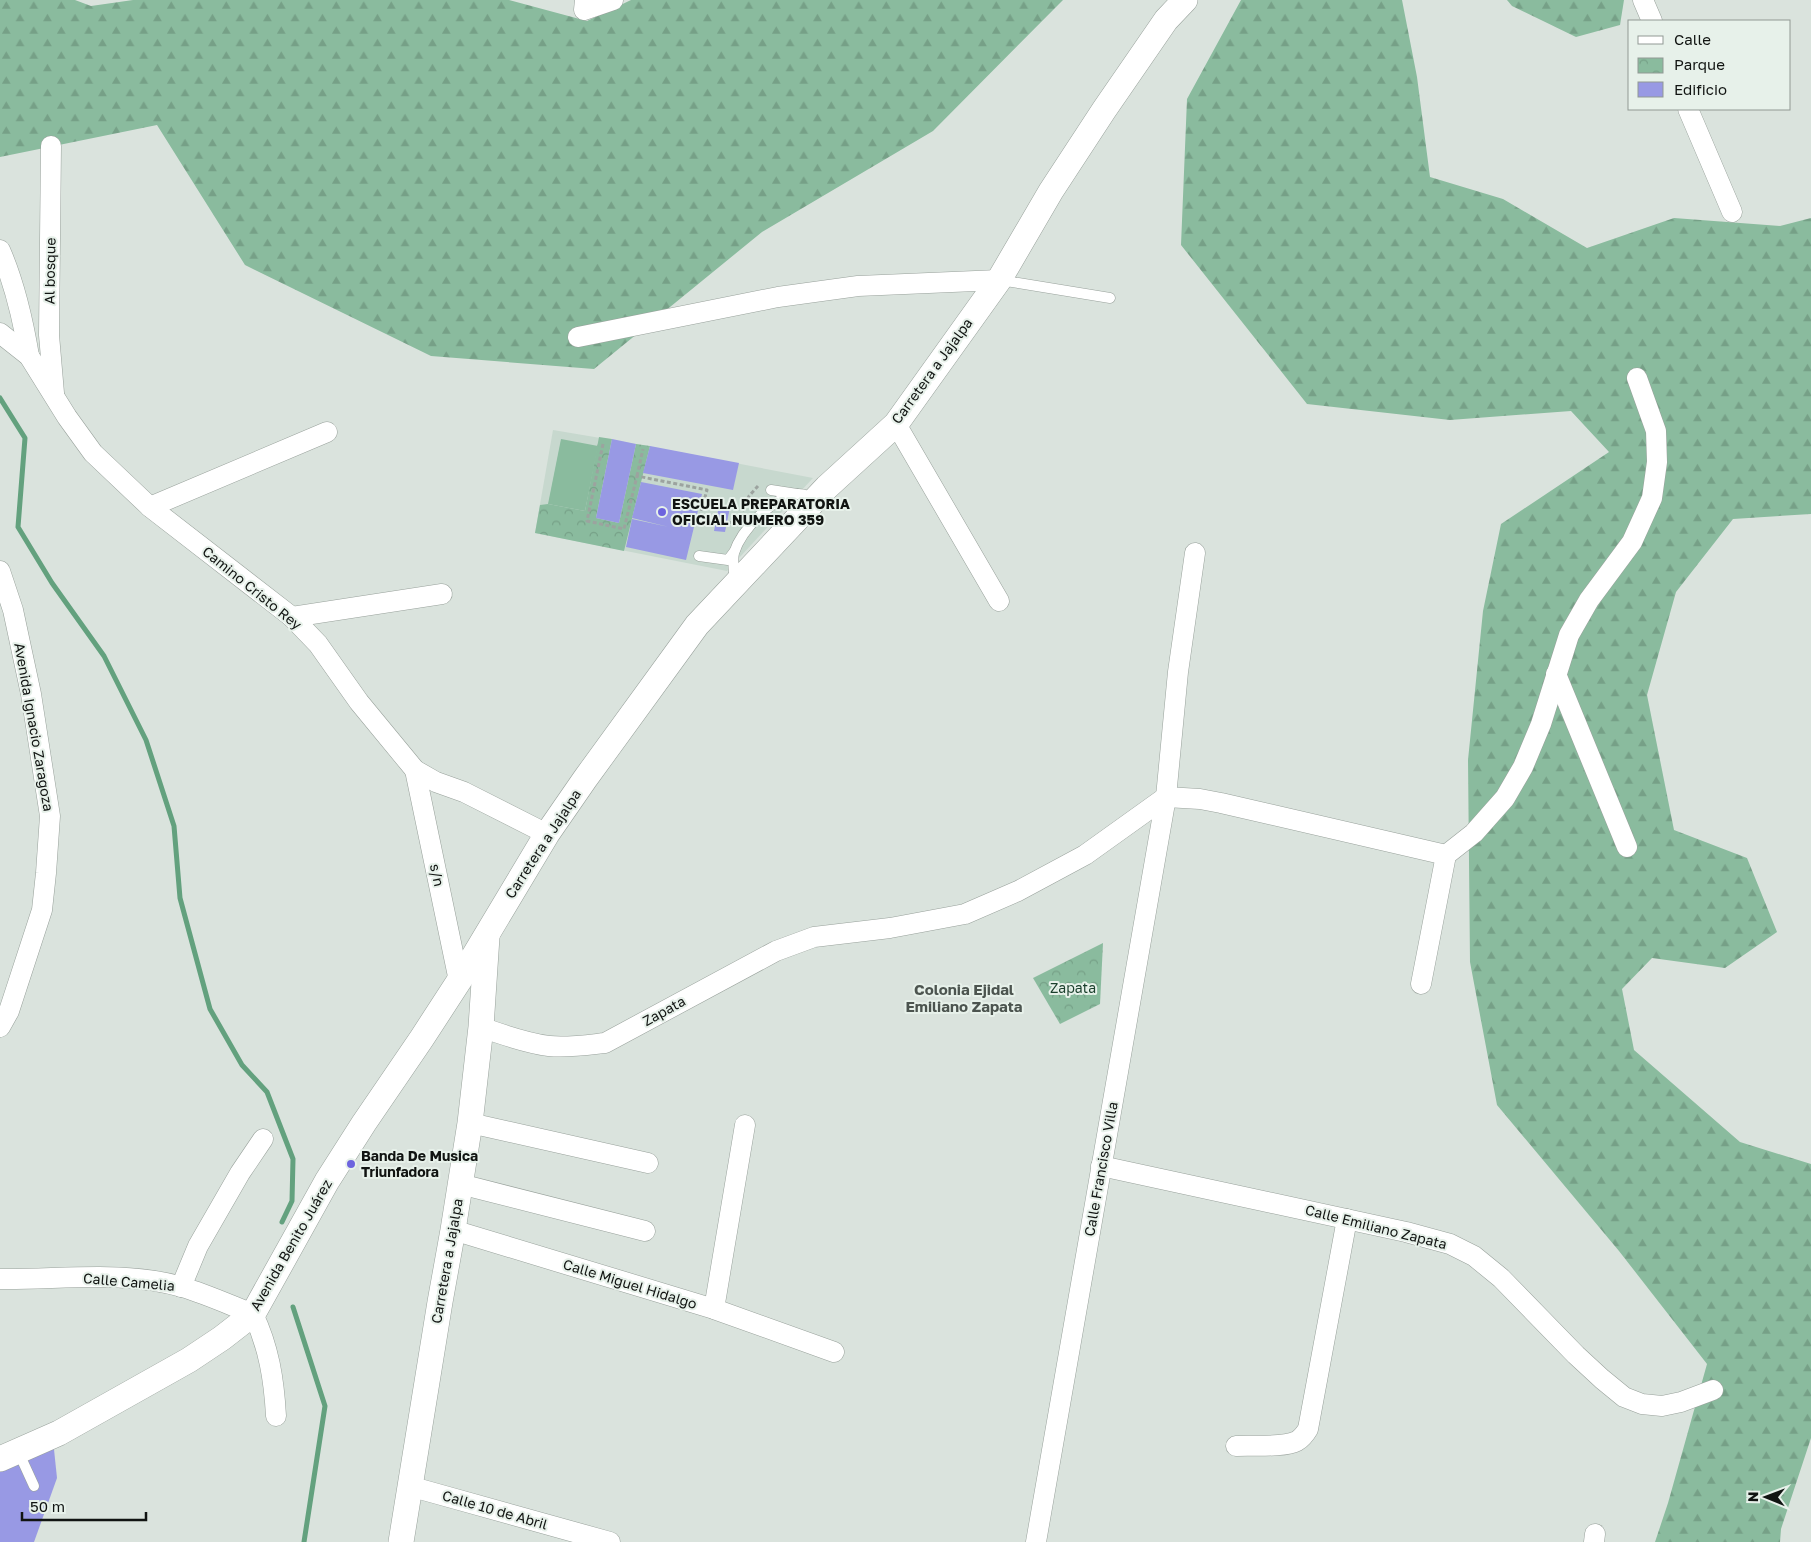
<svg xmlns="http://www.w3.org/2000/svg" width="1811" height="1542" font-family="'Golos Text',sans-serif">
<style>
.built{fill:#c7d8ce}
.forest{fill:url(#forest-firs)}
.park{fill:url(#park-crowns)}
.pitch{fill:#8abb9e}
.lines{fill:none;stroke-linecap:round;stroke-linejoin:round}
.stream{stroke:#63a17e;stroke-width:5}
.building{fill:#9899e4}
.service-casing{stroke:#98a19b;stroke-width:11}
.minor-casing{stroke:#98a19b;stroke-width:21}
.tertiary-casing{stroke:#98a19b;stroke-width:26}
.path{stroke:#9ca39f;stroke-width:3;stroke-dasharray:4 2.5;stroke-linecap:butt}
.service{stroke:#fff;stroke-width:10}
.minor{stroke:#fff;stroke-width:20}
.tertiary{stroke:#fff;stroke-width:25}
.poi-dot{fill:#6d64de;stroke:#e7f1ea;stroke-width:2}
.labels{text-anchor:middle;stroke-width:4;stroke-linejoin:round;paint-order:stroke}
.street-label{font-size:14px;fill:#111412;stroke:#e7f1ea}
.poi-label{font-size:14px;font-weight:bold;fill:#111412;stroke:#e7f1ea;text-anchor:start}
.park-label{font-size:14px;fill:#1a3f2c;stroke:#e7f1ea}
.neighbourhood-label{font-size:15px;font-weight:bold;fill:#4c544f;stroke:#e7f1ea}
</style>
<defs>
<pattern id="forest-firs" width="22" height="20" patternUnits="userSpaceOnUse" patternTransform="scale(1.25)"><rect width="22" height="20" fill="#8abb9e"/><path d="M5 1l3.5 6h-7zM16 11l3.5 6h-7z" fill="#76a087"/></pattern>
<pattern id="park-crowns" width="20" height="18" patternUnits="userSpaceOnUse" patternTransform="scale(1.25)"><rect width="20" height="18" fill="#8abb9e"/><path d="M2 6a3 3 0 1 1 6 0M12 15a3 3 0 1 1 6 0" fill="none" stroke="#76a087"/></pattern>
</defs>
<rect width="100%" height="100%" fill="#dae3dd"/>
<!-- built -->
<polygon class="built" points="553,430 636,444 813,478 727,571 535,533"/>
<!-- forest -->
<g class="forest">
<polygon points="0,0 75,0 91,6 133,0 509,0 587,21 631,0 1063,0 933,131 762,232 594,369 431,356 245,265 157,125 0,157"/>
<polygon points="1241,0 1402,0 1417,77 1430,177 1503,199 1587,248 1674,218 1780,226 1811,218 1811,514 1733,519 1676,592 1647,695 1674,830 1747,858 1777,932 1725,968 1652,958 1622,989 1634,1050 1740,1142 1811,1164 1811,1438 1781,1529 1780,1542 1655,1542 1668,1503 1707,1364 1619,1251 1497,1105 1470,962 1468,760 1483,611 1501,524 1609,452 1571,411 1450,420 1307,404 1181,245 1187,99"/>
<polygon points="1507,0 1624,0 1620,25 1576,37 1512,6"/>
</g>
<!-- park -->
<g class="park">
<polygon points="599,437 612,439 596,518 619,523 636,444 650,446 624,551 535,533 540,505 548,504 585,511"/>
<polygon points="1103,943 1100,1004 1060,1024 1033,978"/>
</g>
<!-- pitch -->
<polygon class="pitch" points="561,439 598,446 585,511 548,504"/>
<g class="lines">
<!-- stream -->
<g class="stream">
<polyline points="0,398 25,438 18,527 52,583 104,656 146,740 174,826 180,898 210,1009 242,1065 267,1092 293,1159 292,1201 282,1222"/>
<polyline points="293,1307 325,1406 304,1542"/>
</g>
</g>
<!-- building -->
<g class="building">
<polygon points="612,439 636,444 619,523 596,518"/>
<polygon points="650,446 739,463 733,490 643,473"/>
<polygon points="641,482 702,494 686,560 626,547 632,519 669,527 632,518"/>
<polygon points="719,506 730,507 725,532 714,531"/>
<polygon points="53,1440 57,1478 34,1542 0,1542 0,1461"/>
</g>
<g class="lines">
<defs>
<g id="service">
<polyline points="1000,280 1110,298"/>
<polyline points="771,490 797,494"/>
<polyline points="699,556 728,560 734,552"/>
<path d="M735,580C734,571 732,561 734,553C741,530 773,497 797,494C803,493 810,497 816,498"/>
<polyline points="18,1451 34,1486"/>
</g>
<g id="minor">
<polyline points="585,0 584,10 613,0"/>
<polyline points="1643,0 1652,21"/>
<polyline points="1688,109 1732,212"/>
<polyline points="51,146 49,335 54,393"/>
<path d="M0,250C15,284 23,320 29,356"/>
<polyline points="0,333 29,356 67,417 93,453 150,507 292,617 318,644 359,702 415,770 436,782 464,792 547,834"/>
<polyline points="578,337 778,297 858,286 999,280"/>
<polyline points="896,424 999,601"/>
<polyline points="150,507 327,432"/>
<polyline points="0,571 13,610 31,694 50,816 46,873 42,910 9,1011 0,1027"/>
<polyline points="292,617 442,594"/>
<polyline points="1556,674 1627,847"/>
<polyline points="415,770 459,981"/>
<polyline points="1166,797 1200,799 1221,803 1446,855"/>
<polyline points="1421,984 1446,855 1474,833 1505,798 1523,767 1541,724 1569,635 1589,600 1632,542 1652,498 1657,462 1656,431 1637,378"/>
<path d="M481,1027C503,1035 526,1043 549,1046C567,1048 587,1045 605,1043L776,951L814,937L890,928L965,914L1018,891L1085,855L1166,797"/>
<polyline points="470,1123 648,1163"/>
<polyline points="1101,1166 1406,1232 1450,1244 1474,1256 1501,1278 1576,1355 1602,1379 1624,1397 1642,1404 1662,1406 1681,1402 1713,1390"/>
<polyline points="460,1184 645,1231"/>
<polyline points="453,1230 714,1309 834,1352"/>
<path d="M0,1279C58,1280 126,1270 182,1287C206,1294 230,1305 253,1314C269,1347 274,1380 276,1416"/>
<polyline points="181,1287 198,1246 240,1173 263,1139"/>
<polyline points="714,1309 745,1125"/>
<path d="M1236,1446C1252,1445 1283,1448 1297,1441C1302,1438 1305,1434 1308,1429L1347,1219"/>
<polyline points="409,1486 610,1542"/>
<polyline points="1036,1542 1166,797 1178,672 1195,553"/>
<polyline points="1594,1542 1595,1534"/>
</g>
<g id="tertiary">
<polyline points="0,1459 59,1433 189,1360 222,1338 253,1314 327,1181 364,1123 422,1038 459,981 547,834 585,779 697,625 827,487 896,424 999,280 1051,191 1104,110 1166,20 1185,0"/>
<polyline points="401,1542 440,1302 453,1230 470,1123 481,1027 487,937"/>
</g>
</defs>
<!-- service casing -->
<use href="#service" class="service-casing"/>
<!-- minor casing -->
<use href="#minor" class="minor-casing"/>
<!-- tertiary casing -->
<use href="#tertiary" class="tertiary-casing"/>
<!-- path -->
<g class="path">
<polyline points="603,444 587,521 624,529 637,476 707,490 699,518 716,521"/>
<polyline points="637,476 643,449"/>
<polyline points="740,517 749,496 758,486"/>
<polyline points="727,523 737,522"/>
</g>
<!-- service -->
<use href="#service" class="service"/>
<!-- minor -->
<use href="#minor" class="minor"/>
<!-- tertiary -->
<use href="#tertiary" class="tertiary"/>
</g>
<!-- markers -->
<g class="poi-dot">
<circle cx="662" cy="512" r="5"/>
<circle cx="351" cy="1164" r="5"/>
</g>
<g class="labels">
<!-- street labels -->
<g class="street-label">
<text transform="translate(50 271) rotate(-89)" y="5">Al bosque</text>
<text transform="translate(932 371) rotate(-54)" y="5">Carretera a Jajalpa</text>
<text transform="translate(252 588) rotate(39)" y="5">Camino Cristo Rey</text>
<text transform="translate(34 727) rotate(80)" y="5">Avenida Ignacio Zaragoza</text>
<text transform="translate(543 844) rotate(-57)" y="5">Carretera a Jajalpa</text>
<text transform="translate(437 875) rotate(78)" y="5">s/n</text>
<text transform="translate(664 1011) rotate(-29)" y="5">Zapata</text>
<text transform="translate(1101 1169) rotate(-80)" y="5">Calle Francisco Villa</text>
<text transform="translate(1376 1227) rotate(14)" y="5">Calle Emiliano Zapata</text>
<text transform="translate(291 1245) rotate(-60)" y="5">Avenida Benito Juárez</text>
<text transform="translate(447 1261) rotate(-80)" y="5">Carretera a Jajalpa</text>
<text transform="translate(129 1282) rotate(5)" y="5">Calle Camelia</text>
<text transform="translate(630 1284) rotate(17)" y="5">Calle Miguel Hidalgo</text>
<text transform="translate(495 1510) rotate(16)" y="5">Calle 10 de Abril</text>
</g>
<!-- poi labels -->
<g class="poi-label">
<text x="672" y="509">ESCUELA PREPARATORIA<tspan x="672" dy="16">OFICIAL NUMERO 359</tspan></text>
<text x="361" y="1161">Banda De Musica<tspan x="361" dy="16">Triunfadora</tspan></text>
</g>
<!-- park labels -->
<g class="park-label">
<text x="1073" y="993">Zapata</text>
</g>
<!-- neighbourhood labels -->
<g class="neighbourhood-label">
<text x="964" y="995">Colonia Ejidal<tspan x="964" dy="17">Emiliano Zapata</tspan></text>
</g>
</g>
<!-- legend -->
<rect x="1628" y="20" width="162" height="90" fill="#e7f1ea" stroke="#919994"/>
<rect x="1638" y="36" width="25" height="8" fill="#ffffff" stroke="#919994"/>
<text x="1674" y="45" font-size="15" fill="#111412">Calle</text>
<rect x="1638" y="58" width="25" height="15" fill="url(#park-crowns)" stroke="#919994"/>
<text x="1674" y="70" font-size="15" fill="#111412">Parque</text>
<rect x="1638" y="82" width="25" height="15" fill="#9899e4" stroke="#919994"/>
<text x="1674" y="95" font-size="15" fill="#111412">Edificio</text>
<!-- north arrow -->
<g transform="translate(1766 1497) rotate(271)" stroke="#e7f1ea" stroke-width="4" paint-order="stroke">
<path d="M0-4L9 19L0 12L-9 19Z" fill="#111412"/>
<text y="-8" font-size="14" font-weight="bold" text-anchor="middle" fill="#111412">N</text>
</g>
<!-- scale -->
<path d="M22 1512v8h124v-8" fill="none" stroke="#111412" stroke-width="2.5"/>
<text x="30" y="1512" font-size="15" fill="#111412" stroke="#e7f1ea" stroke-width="4" paint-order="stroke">50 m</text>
</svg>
